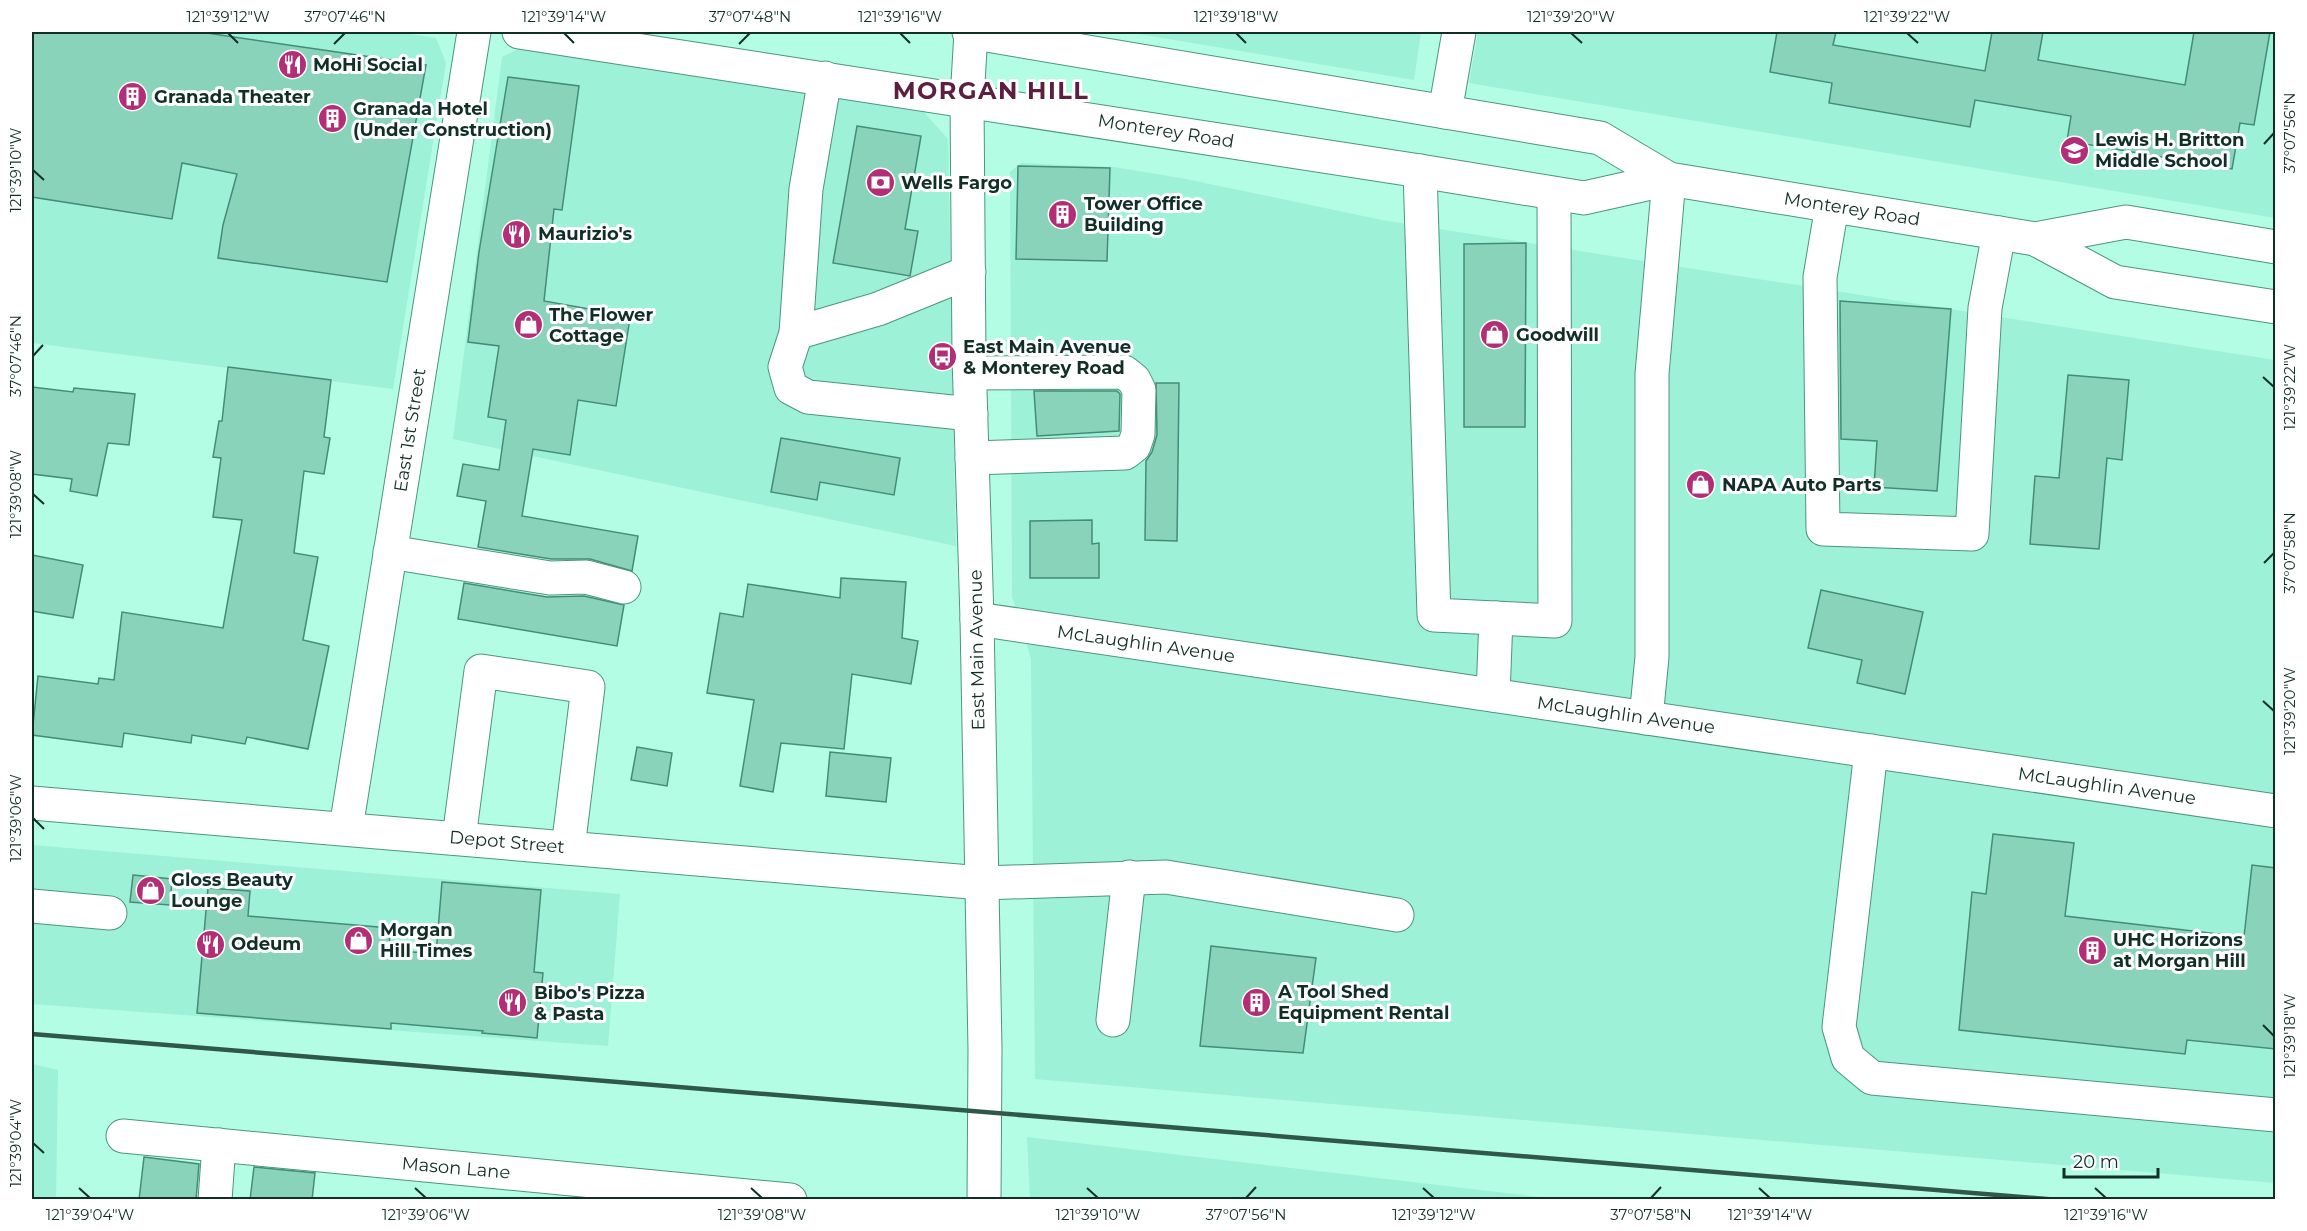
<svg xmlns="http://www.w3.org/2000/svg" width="2307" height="1231" font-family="Montserrat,sans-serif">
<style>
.built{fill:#9df1d6}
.building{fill:#8ad3bb;stroke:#448c77;stroke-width:1.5}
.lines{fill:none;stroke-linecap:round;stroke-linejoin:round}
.minor-casing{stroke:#4d957f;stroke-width:35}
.major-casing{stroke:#4d957f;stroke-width:35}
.minor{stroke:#fff;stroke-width:33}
.major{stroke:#fff;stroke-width:33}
.rail{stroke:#30574b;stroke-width:4.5}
.ticks{fill:none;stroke:#112f26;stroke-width:2}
.labels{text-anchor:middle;stroke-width:6;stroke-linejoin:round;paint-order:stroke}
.poi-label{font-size:18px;font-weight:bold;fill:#112f26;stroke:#fff;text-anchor:start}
.street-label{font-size:18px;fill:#112f26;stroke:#fff}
.district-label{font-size:24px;font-weight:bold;letter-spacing:1.5px;fill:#5e1e3f;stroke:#fff}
.neatline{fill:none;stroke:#112f26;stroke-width:2}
.ticks-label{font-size:15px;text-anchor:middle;fill:#112f26}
</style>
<rect width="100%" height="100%" fill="#b3fde4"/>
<!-- built -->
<g class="built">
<polygon points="32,32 398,32 436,38 446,63 393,389 32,343"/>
<polygon points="1127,32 1421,32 1414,80"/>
<polygon points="1478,32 2275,32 2275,218 1469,83"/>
<polygon points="530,43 922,110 948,139 956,546 453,439 502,57"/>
<polygon points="1021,163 1114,167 1186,179 1382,220 2275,360 2275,1183 1035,1079 1031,659 1012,596 1010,172"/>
<polygon points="32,845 620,894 608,1046 32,1004"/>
<polygon points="32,1064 58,1070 56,1199 32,1199"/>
<polygon points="1027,1137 1557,1199 1030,1199"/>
</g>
<!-- building -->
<g class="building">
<polygon points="32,32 200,32 426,65 387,282 218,258 223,225 237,174 182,163 172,219 32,197"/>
<polygon points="1777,32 1836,32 1833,45 1985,71 1992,32 2043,32 2038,60 2185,85 2194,32 2270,32 2254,125 2240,123 2232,169 2067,141 2071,116 1975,100 1970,127 1829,103 1832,83 1770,72"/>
<polygon points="508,77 579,86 562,210 554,209 544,301 589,309 631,312 616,406 578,400 570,455 533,449 522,516 638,536 632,571 590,559 551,559 478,547 486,501 457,496 463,464 499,470 506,420 488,417 499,346 468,342 479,252"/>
<polygon points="857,126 921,136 905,229 918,231 910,276 833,263"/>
<polygon points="1018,166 1110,168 1107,261 1016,259"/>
<polygon points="1526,243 1525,427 1464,427 1464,244"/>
<polygon points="1840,301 1951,309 1937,491 1874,487 1877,441 1841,439"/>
<polygon points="228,367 331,380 324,437 330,438 324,474 304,471 294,553 318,557 303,640 329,646 308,749 247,737 245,744 192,735 191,743 124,733 122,747 32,735 38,676 98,684 99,678 114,680 122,612 223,628 242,520 213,517 221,458 213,457 219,421 222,421"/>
<polygon points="2068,375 2129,380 2122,460 2107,458 2099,549 2030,544 2035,476 2059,478"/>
<polygon points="1156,383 1179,383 1177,541 1145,540 1146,461 1152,452 1157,435"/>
<polygon points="32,387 73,392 74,388 135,394 129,445 108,443 97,496 70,491 72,479 32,474"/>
<polygon points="1034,391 1117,391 1120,394 1119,431 1037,436"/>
<polygon points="781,438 900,458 894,495 820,482 817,500 771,492"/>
<polygon points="1092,520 1092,544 1099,543 1099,578 1030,578 1030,521"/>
<polygon points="32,555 83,565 73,618 32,611"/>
<polygon points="841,578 906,582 902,638 918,641 911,684 852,674 844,749 781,743 773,792 740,786 754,700 707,693 720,613 743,617 748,584 840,598"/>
<polygon points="464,583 547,597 584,596 624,605 617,646 458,619"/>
<polygon points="1821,590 1923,612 1905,694 1857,683 1862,660 1808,648"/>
<polygon points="637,747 672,753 667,786 631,780"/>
<polygon points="830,752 891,758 886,802 826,796"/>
<polygon points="1993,834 2074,843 2065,916 2244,937 2252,865 2276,868 2276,1049 2187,1040 2185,1054 1959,1030 1972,892 1986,894"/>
<polygon points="133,875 172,879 170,905 130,902"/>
<polygon points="442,882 541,890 534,972 543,973 537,1038 482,1033 483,1031 391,1023 391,1029 197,1013 208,888 250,891 248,916 390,928 389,950 436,954"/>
<polygon points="1211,946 1316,958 1303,1053 1200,1046"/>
<polygon points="144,1157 199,1164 196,1200 139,1200"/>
<polygon points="254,1167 315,1173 312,1200 250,1200"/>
</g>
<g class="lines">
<defs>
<g id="minor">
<polyline points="825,78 806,189 796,333 785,367 791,388 808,397 971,414"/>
<polyline points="1445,112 1459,32"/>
<polyline points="1420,171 1434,615 1555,621 1554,194"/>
<polyline points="1832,206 1820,277 1823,529 1972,534 1985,308 1999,233"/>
<polyline points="796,333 878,309 969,272"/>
<polyline points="970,373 1124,372 1134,380 1139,390 1138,434 1134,446 1125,453 972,458"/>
<polyline points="390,552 550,578 586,577 624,587"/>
<polyline points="977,619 2276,811"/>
<polyline points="1493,695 1496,618"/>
<polyline points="1646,718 1652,657 1652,374 1669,179"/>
<polyline points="1871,751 1839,1027 1848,1058 1872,1078 2276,1115"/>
<polyline points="32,803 982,883 1166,877 1397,915"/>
<polyline points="346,828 474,32"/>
<polyline points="459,838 481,671 588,687 568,848"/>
<polyline points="32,906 110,913"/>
<polyline points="1113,1020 1129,877"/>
<polyline points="123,1136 790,1200"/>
<polyline points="215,1200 219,1145"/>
</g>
<g id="major">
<polyline points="519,32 1420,171 1584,198 1669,179"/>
<polyline points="969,32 1600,138 1669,179 2035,239 2115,282 2276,307"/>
<polyline points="971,32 967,100 969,357 977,619 985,1049 984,1200"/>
<polyline points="2035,239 2126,222 2276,247"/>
</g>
</defs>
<!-- minor casing -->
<use href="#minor" class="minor-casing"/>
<!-- major casing -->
<use href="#major" class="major-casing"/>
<!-- minor -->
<use href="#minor" class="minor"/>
<!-- major -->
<use href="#major" class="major"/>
<!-- rail -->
<polyline class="rail" points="32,1034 2058,1200"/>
</g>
<!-- ticks -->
<path class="ticks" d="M228,33L238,43M564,33L574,43M900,33L910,43M1236,33L1246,43M1571,33L1582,43M1907,33L1918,43M334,44L345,33M739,44L750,33M2264,144L2274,133M33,170L44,180M33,356L43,345M2263,377L2274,387M33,494L44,504M2264,563L2274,553M2263,701L2274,711M33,818L44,829M2263,1025L2274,1036M33,1143L44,1153M79,1188L90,1198M415,1188L426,1198M751,1188L762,1198M1087,1188L1098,1198M1423,1188L1434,1198M1759,1188L1770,1198M2095,1188L2106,1198M1246,1198L1256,1187M1651,1198L1661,1187"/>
<!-- icons -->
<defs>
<symbol id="restaurant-disc" viewBox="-11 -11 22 22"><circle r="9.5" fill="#b22e76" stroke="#fff"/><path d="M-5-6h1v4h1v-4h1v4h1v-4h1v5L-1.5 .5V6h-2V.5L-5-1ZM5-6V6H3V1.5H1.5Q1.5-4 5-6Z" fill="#fff"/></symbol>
<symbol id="building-disc" viewBox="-11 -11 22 22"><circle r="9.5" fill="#b22e76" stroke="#fff"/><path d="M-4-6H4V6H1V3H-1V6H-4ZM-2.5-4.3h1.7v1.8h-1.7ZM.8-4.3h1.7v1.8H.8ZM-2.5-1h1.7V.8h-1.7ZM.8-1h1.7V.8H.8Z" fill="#fff"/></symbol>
<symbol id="school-disc" viewBox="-11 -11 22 22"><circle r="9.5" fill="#b22e76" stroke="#fff"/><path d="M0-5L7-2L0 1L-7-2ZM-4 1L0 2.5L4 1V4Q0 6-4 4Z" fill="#fff"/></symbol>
<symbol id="bank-disc" viewBox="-11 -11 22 22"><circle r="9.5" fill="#b22e76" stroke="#fff"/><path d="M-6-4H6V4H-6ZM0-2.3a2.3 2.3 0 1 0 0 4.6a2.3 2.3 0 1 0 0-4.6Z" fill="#fff"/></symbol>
<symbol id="shop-disc" viewBox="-11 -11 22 22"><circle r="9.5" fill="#b22e76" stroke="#fff"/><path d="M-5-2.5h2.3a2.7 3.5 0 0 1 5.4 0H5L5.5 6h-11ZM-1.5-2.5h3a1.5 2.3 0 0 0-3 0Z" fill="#fff"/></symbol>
<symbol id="bus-disc" viewBox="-11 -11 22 22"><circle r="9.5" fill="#b22e76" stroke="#fff"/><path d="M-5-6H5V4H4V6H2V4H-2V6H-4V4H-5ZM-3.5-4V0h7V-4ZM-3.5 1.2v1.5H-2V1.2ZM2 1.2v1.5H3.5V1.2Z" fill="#fff"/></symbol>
</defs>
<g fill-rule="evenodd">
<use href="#restaurant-disc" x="276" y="48" width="33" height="33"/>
<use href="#building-disc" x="116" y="80" width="33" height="33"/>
<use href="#building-disc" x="316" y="102" width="33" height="33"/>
<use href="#school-disc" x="2058" y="134" width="33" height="33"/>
<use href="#bank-disc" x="864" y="166" width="33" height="33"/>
<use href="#building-disc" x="1046" y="198" width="33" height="33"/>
<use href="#restaurant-disc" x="500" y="218" width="33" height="33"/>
<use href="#shop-disc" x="512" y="308" width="33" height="33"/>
<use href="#shop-disc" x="1478" y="318" width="33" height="33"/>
<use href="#bus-disc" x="926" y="340" width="33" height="33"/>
<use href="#shop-disc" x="1684" y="468" width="33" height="33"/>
<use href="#shop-disc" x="134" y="874" width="33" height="33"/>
<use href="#shop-disc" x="342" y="924" width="33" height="33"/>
<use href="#restaurant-disc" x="194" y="928" width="33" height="33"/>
<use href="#building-disc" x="2076" y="934" width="33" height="33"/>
<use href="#building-disc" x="1240" y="986" width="33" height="33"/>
<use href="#restaurant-disc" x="496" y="986" width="33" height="33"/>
</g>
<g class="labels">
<!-- poi labels -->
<g class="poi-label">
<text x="313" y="71">MoHi Social</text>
<text x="154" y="103">Granada Theater</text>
<text x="353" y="115">Granada Hotel<tspan x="353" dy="21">(Under Construction)</tspan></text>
<text x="2095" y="146">Lewis H. Britton<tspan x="2095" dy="21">Middle School</tspan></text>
<text x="901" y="189">Wells Fargo</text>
<text x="1084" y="210">Tower Office<tspan x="1084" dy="21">Building</tspan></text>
<text x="538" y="240">Maurizio's</text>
<text x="549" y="321">The Flower<tspan x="549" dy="21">Cottage</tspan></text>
<text x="1516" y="341">Goodwill</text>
<text x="963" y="353">East Main Avenue<tspan x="963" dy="21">&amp; Monterey Road</tspan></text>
<text x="1722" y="491">NAPA Auto Parts</text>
<text x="171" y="886">Gloss Beauty<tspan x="171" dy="21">Lounge</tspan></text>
<text x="380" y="936">Morgan<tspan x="380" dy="21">Hill Times</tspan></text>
<text x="2113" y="946">UHC Horizons<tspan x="2113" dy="21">at Morgan Hill</tspan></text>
<text x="231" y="950">Odeum</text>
<text x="1278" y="998">A Tool Shed<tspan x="1278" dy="21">Equipment Rental</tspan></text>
<text x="534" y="999">Bibo's Pizza<tspan x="534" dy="21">&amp; Pasta</tspan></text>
</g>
<!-- street labels -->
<g class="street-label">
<text transform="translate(1166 131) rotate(9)" y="6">Monterey Road</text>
<text transform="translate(1852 209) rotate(9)" y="6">Monterey Road</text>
<text transform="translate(410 430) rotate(-81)" y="6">East 1st Street</text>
<text transform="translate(1146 644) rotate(8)" y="6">McLaughlin Avenue</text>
<text transform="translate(977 650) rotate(-91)" y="6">East Main Avenue</text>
<text transform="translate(1626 715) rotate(8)" y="6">McLaughlin Avenue</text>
<text transform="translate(2107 786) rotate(8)" y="6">McLaughlin Avenue</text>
<text transform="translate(507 842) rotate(5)" y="6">Depot Street</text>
<text transform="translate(456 1168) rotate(5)" y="6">Mason Lane</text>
</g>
<!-- district labels -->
<g class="district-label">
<text x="991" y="99">MORGAN HILL</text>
</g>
</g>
<!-- border -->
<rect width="2307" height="1231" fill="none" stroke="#ffffff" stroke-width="66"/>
<!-- scale -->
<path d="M2064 1168v9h94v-9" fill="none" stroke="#112f26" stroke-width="3"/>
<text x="2073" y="1168" font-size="18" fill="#112f26" stroke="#ffffff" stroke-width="4.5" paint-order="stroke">20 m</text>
<rect x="33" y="33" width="2241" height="1165" class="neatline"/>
<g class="ticks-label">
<text x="228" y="22">121°39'12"W</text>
<text x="345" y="22">37°07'46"N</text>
<text x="564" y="22">121°39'14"W</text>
<text x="750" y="22">37°07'48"N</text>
<text x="900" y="22">121°39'16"W</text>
<text x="1236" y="22">121°39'18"W</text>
<text x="1571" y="22">121°39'20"W</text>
<text x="1907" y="22">121°39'22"W</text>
<text transform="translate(2290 133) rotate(-90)" y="5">37°07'56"N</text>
<text transform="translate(16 170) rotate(-90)" y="5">121°39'10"W</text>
<text transform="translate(16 356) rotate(-90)" y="5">37°07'46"N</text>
<text transform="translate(2290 387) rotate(-90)" y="5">121°39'22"W</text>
<text transform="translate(16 494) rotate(-90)" y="5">121°39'08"W</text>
<text transform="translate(2290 553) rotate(-90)" y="5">37°07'58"N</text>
<text transform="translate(2290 711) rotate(-90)" y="5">121°39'20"W</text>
<text transform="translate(16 818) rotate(-90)" y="5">121°39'06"W</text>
<text transform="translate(2290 1036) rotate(-90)" y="5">121°39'18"W</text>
<text transform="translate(16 1143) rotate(-90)" y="5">121°39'04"W</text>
<text x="90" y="1220">121°39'04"W</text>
<text x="426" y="1220">121°39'06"W</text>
<text x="762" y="1220">121°39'08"W</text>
<text x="1098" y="1220">121°39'10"W</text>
<text x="1246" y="1220">37°07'56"N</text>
<text x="1434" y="1220">121°39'12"W</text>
<text x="1651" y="1220">37°07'58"N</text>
<text x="1770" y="1220">121°39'14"W</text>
<text x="2106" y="1220">121°39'16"W</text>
</g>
</svg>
